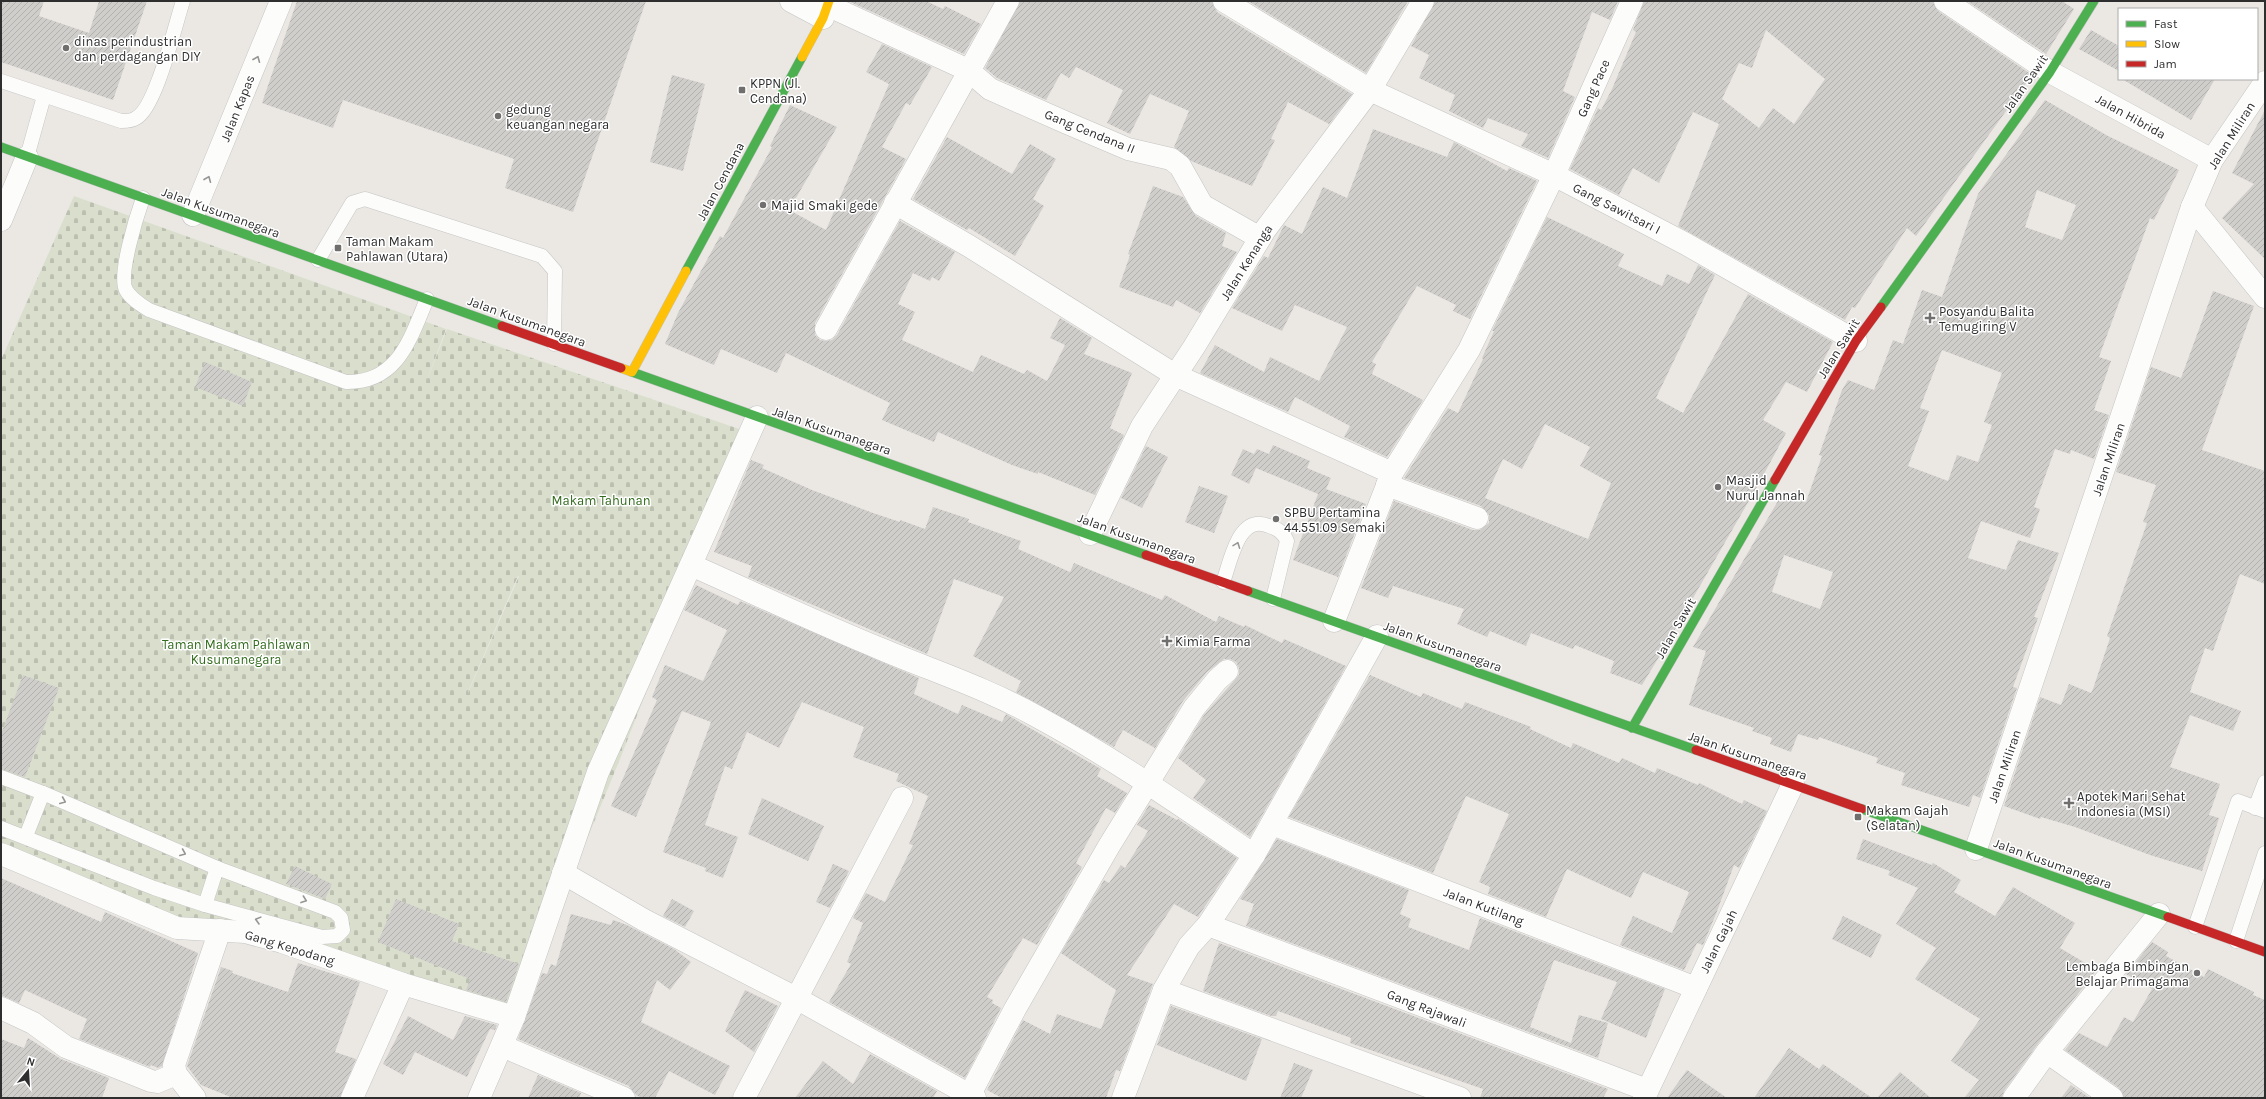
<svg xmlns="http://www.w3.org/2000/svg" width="2266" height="1099" font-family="Karla,sans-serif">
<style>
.cemetery{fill:url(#cemetery-stones);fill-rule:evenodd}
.building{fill:url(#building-hatch);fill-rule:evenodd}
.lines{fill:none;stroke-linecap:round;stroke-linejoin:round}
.lane-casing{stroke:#c5c4c4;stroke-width:15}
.street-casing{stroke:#c5c4c4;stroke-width:23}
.fast-casing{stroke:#c5c4c4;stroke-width:10}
.slow-casing{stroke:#c5c4c4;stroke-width:10}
.jam-casing{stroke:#c5c4c4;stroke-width:10}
.lane{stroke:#fcfcfb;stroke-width:14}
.street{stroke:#fcfcfb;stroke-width:22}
.fast{stroke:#4caf50;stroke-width:9}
.slow{stroke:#ffc107;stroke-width:9}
.jam{stroke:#c62828;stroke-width:9}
.oneway{stroke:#959594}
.poi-dot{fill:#706f6e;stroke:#fff;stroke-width:1.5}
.labels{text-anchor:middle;stroke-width:3;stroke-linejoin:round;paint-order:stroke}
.poi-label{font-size:13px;fill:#2e2e2e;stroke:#fff;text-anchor:start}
.street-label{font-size:13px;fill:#2e2e2e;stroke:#fff}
.park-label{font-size:13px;fill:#326b1d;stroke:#fff}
</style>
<defs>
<pattern id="cemetery-stones" width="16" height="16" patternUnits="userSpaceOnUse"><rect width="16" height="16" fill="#d9dfcc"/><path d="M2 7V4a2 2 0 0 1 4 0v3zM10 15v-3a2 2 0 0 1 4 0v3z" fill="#bbc0b0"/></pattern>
<pattern id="building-hatch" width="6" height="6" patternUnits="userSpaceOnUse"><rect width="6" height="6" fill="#d0cecb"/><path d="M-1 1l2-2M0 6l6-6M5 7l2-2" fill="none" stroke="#b3b1af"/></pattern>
</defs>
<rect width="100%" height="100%" fill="#ebe8e4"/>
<!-- cemetery -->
<path class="cemetery" d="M74,196L446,329L424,388L447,329L748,432L620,759L514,1017L248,926L181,928L1,855V360ZM518,576H519L468,693V692Z"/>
<!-- building -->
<g class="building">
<polygon points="1,1 44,1 39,16 89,33 99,1 147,1 113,100 1,62"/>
<polygon points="297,1 646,1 573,212 505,188 514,159 343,100 333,128 262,103"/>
<polygon points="848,1 926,1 943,9 945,6 981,24 964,54"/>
<polygon points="1020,1 1212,1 1217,12 1352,94 1329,124 1288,102 1271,139 1275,140 1252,186 1191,161 1174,147 1189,111 1150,94 1130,134 1107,123 1123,90 1076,67 1069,78 1061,73 1046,100 997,78 985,68"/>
<polygon points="1248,1 1408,1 1366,73"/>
<polygon points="1435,1 1618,1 1610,20 1592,12 1563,91 1575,97 1548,158 1521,146 1528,134 1488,118 1483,128 1449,111 1455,95 1419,78 1429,55 1411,46"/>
<path d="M1644,1H1933L1938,11L2032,75L1916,236L1907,228L1855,308L1852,307L1845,320L1678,226L1719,124L1693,112L1659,183L1633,168L1619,195L1570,169L1598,108L1601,110L1612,89L1636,32L1633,30ZM1766,30L1825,79L1794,124L1773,108L1759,128L1722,99L1739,63L1752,68Z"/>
<polygon points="1967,1 2062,1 2074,9 2046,54"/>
<polygon points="2091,30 2119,46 2119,71 2079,49"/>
<polygon points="882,44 932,67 910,105 906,103 882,147 906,159 815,323 815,335 820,340 826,341 832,340 837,335 900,221 955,252 939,281 932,277 930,281 913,273 898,304 915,312 902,340 973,372 981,355 1024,374 1027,370 1047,381 1065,345 1050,338 1060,318 1092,338 1084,354 1132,373 1110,428 1124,435 1095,495 1038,472 1038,474 1012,465 938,432 934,442 882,420 890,403 786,353 777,373 721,349 714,365 665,344 678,313 720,236 723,238 772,147 770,146 790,105 837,127 789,210 826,230 889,84 866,72"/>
<polygon points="672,75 705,84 683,171 650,162"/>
<polygon points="2122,79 2215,79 2191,120"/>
<path d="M2045,100L2108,136L2179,170L2154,220L2150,218L2099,357L2111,361L2094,410L2109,415L2094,459L2071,450L2070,454L2055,449L2034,507L2040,509L2030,538L1981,521L1968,558L2006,570L2018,540L2059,553L2034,617L2038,618L2013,687L2017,688L1980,798L1973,795L1969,807L1901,785L1905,773L1876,763L1878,758L1819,737L1818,740L1798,734L1791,752L1770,744L1772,738L1752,731L1754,728L1689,705L1706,651L1693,647L1782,494L1806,502L1822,456L1819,455L1842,390L1848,380L1874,390L1893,340L1903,344L1922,290L1942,297L1978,194ZM2037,190L2076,205L2062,240L2025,227ZM1942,350L2002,373L1984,422L1992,425L1978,462L1957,455L1948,481L1908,466L1929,411L1920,408ZM1784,555L1833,572L1820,609L1772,592Z"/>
<polygon points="2265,110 2265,259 2222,218 2254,184 2232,173"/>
<polygon points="1373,129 1447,157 1454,142 1507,171 1509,168 1537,181 1470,319 1453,311 1456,305 1417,286 1372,362 1376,364 1372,374 1423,400 1387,457 1344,437 1350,426 1295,397 1288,412 1200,373 1215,345 1264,372 1270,357 1319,381 1347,327 1295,305 1282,331 1232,308 1264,256 1268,258 1284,225 1302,234 1323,187 1347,198"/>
<polygon points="947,137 1012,174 1030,144 1056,159 1033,199 1044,206 1015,256 969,228 967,230 913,199"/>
<polygon points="1153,186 1183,197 1196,216 1226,233 1222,246 1237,252 1200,313 1176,300 1173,307 1119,287 1130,255 1128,254"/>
<path d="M1547,217L1624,254L1618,266L1662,286L1667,274L1689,284L1698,265L1715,275L1656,398L1683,413L1748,294L1833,342L1807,392L1786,382L1763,420L1786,433L1758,485L1670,638L1667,637L1662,652L1642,685L1610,673L1614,661L1575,645L1573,649L1531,633L1526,646L1490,631L1487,637L1457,624L1464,609L1393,586L1388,598L1361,588L1394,501L1473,530H1480L1489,523V515L1481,506L1404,478L1448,408L1458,413L1483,359L1482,358L1494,331H1492ZM1545,424L1590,447L1580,466L1611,483L1588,539L1485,498L1503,459L1522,469Z"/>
<polygon points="2213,291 2254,306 2202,450 2265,471 2265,584 2240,574 2213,651 2205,648 2190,692 2241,711 2233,731 2190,715 2170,767 2220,784 2209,815 2219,818 2202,871 2150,855 2075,827 2041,817 2040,819 2004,806 2040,697 2061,705 2069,684 2091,693 2093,689 2110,638 2107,636 2147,523 2143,522 2156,485 2116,472 2151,367 2181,378"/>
<polygon points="205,362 252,382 243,406 195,387"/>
<polygon points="1273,445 1310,461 1307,468 1331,478 1326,489 1366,504 1338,577 1293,560 1318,494 1256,468 1249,484 1231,475 1243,449 1254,454 1257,449 1269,454"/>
<polygon points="1146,446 1168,457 1142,508 1121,498"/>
<polygon points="751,460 764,465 762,468 812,490 873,513 900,522 900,520 925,529 933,507 969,519 968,522 1021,541 1018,549 1070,572 1074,563 1162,600 1165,595 1216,622 1219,616 1244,627 1245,625 1282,643 1284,639 1346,666 1250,837 1193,798 1206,780 1178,758 1204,715 1239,675 1239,668 1236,662 1230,659 1224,659 1207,672 1183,701 1155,748 1123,730 1114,747 1016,692 1021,681 973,656 1004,597 954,579 927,654 748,577 752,566 714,552"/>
<polygon points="1199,486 1228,496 1214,533 1185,522"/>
<polygon points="696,585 738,605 740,601 919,678 914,694 958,714 962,705 1002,722 1006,714 1011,717 1101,769 1097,776 1127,793 1115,813 1106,808 1076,863 1082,867 1037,945 1023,938 987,997 993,1000 992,1003 1001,1008 965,1078 829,1002 851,964 847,962 863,923 853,918 866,893 885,902 913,845 909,844 928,796 896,781 899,774 853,757 864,727 802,702 779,748 747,732 732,769 725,766 705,825 738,837 723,878 705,871 706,868 663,852 711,722 682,711 636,817 611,806 657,700 652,697 665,665 703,681 727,630 684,610"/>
<polygon points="23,675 59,688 25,777 1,769 1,734"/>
<polygon points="1370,675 1421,697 1423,693 1462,709 1465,702 1531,727 1530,729 1571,748 1573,743 1619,763 1622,758 1655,773 1657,768 1698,785 1699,783 1742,804 1744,800 1767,811 1739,868 1734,865 1716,914 1703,945 1697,943 1684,970 1620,945 1633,916 1672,933 1689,892 1643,872 1631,898 1567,869 1546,917 1488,894 1490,887 1479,882 1509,814 1466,796 1433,873 1289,817"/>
<polygon points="762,798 824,826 808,861 748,834"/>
<polygon points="1149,805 1177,820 1178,819 1237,858 1198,917 1174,904 1127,975 1153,984 1120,1071 1116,1070 1106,1098 1002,1098 987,1090 1023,1020 1050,1034 1057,1014 1101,1029 1116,990 1061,953 1104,880 1109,883 1121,865 1125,868 1148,831 1137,825"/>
<polygon points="1277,839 1409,890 1400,914 1411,919 1408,927 1469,950 1480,918 1665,989 1646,1038 1601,1019 1617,982 1554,960 1530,1027 1571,1043 1579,1015 1608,1023 1598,1058 1246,926 1254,904 1240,899"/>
<polygon points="1863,839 1932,865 1933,863 1961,880 1954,892 1995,916 2013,887 2075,923 2060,948 2097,970 2037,1045 2004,1091 2002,1098 1964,1098 1979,1080 1951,1061 1980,1019 1915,979 1936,948 1896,924 1918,888 1888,875 1890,871 1856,859"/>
<polygon points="833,864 849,871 830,908 816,902"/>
<polygon points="295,866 332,884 325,899 286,884"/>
<polygon points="1,878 101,922 105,912 198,953 162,1066 158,1068 151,1065 150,1067 79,1039 87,1019 25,990 19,1003 1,995"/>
<polygon points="396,899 459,924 452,941 519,964 506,1002 466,990 470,979 378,942"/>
<polygon points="672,899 694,911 685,927 663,916"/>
<polygon points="571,914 611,925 613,920 627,925 674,949 691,962 670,990 657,980 641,1022 730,1066 715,1095 669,1071 655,1098 642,1098 636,1095 629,1086 518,1039 542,973 547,974 551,964 556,966"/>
<polygon points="1843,916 1882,935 1871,958 1832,939"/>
<polygon points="2152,942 2168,952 2166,956 2204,977 2208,969 2254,992 2253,995 2265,1000 2265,1098 2124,1098 2119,1088 2065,1050 2079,1033 2107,1047 2124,1017 2133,1022 2152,989 2126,974"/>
<polygon points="1219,943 1608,1089 1603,1098 1480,1098 1483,1089 1350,1043 1351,1038 1278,1011 1276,1016 1271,1016 1203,991"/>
<polygon points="298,963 360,982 335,1052 356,1059 340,1098 233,1098 201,1085 187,1066 221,967 233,971 232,973 288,992"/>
<polygon points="745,990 778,1006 754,1052 725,1031"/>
<polygon points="1171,1006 1262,1039 1246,1081 1157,1045"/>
<polygon points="408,1016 453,1040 465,1016 497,1025 495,1030 490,1029 467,1077 415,1052 403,1075 383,1064"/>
<polygon points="28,1038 61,1059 109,1078 102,1098 1,1098 1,1039 24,1048"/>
<polygon points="1789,1048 1819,1069 1823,1064 1872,1098 1754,1098"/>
<polygon points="870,1054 937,1091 933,1098 795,1098 823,1061 853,1084"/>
<polygon points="1294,1063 1313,1070 1301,1098 1280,1098"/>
<polygon points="1687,1070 1727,1098 1667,1098"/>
<polygon points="1900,1072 1931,1098 1877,1098"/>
<polygon points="538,1075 581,1093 579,1098 528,1098"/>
<polygon points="2071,1085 2090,1098 2061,1098"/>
</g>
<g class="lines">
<defs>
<g id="lane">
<path d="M1,81L121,121C125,121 132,121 136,118C156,108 175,25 183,1"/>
<polyline points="27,157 44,96"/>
<path d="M143,198C137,215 118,275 126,290C131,299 141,305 149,310L346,382C398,383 410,339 427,299"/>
<polyline points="318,260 352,203 365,199 542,256 555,271 554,344"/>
<path d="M1223,582C1231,561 1238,513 1269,526C1278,529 1283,532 1287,541L1273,599"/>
<polyline points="1,777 43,793 217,868 335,912 341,918 343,930 337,936 322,937 205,905 154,888 1,828"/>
<polyline points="2255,808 2265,782"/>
<polyline points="26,836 43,793"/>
<polyline points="205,905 217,868"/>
<polyline points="2195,927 2238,801 2265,811"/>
<polyline points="2236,941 2265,853"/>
</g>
<g id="street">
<polyline points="791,1 823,18"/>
<polyline points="1224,1 1370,90 1554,175 1686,244 1856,341"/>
<polyline points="1945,1 2050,72 2212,160"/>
<polyline points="827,5 968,70 990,89 1067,123 1128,149 1171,159 1180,166 1202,205 1260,238"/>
<polyline points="895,203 969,246 1175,375 1392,473"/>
<polyline points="2192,207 2265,297"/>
<polyline points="193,215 281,1"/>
<polyline points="1,220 27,157"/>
<polyline points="826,329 1008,1"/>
<polyline points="1387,485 1477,518"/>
<polyline points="1090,534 1142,426 1194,347 1265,230 1370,90 1423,1"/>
<path d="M691,565C754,593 817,623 881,649C933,671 986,688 1036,716C1112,757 1183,807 1254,855"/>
<polyline points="1334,621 1392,473 1469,350 1554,175 1632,1"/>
<polyline points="1272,824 1696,988"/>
<polyline points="1976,849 2192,207 2212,160 2265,82"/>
<polyline points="1,854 177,928 245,932 282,942 403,984 514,1017"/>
<polyline points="563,873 644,920 796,998 975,1098"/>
<polyline points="1208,925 1647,1090"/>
<polyline points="1164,990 1460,1098"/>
<polyline points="1,1008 33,1023 66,1047 151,1081 157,1082 176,1074"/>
<polyline points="502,1046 624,1098"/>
<polyline points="2047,1052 2112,1098"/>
<polyline points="195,1098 176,1074 174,1065 220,930"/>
<polyline points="352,1098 403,984"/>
<polyline points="479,1098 514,1017 598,772 757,417"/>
<polyline points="744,1098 902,798"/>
<polyline points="968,1098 1015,1009 1109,846 1194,708 1217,680 1227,671"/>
<polyline points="1123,1098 1164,990 1177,967 1189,946 1208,925 1254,855 1377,636"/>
<polyline points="1644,1098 1793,784"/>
<polyline points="2014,1098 2047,1052 2159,914"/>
</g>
<g id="fast">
<polyline points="1,147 502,326"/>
<polyline points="686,271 802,57"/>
<polyline points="1881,307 2050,72 2094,1"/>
<polyline points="632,372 1146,555"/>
<polyline points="1248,591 1696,750"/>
<polyline points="1632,728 1775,480"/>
<polyline points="1862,809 2168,917"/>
</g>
<g id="slow">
<polyline points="802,57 823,18 829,1"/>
<polyline points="621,368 632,372 686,271"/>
</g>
<g id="jam">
<polyline points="502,326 621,368"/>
<polyline points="1775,480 1856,341 1881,307"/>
<polyline points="1146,555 1248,591"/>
<polyline points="1696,750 1862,809"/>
<polyline points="2168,917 2265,952"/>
</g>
</defs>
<!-- lane casing -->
<use href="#lane" class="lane-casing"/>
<!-- street casing -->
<use href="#street" class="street-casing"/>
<!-- fast casing -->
<use href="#fast" class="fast-casing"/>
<!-- slow casing -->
<use href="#slow" class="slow-casing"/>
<!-- jam casing -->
<use href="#jam" class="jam-casing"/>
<!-- lane -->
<use href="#lane" class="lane"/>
<!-- street -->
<use href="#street" class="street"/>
<!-- fast -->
<use href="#fast" class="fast"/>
<!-- slow -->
<use href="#slow" class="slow"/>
<!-- jam -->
<use href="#jam" class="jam"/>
</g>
<!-- one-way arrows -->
<defs><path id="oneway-chevron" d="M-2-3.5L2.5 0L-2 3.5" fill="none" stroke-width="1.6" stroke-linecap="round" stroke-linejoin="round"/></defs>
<g class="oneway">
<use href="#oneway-chevron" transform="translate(257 59) rotate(-68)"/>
<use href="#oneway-chevron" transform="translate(208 179) rotate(-68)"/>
<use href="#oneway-chevron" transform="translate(1237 545) rotate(-69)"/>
<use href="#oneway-chevron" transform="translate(63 801) rotate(23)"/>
<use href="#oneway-chevron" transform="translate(183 853) rotate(23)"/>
<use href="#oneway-chevron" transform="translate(304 900) rotate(20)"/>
<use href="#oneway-chevron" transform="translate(258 920) rotate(-165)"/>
</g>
<!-- markers -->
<g class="poi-dot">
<circle cx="66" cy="48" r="4"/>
<rect x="738" y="86" width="8" height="8" rx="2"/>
<circle cx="498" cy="116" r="4"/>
<circle cx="763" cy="205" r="4"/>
<rect x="334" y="244" width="8" height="8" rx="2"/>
<path d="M1928 312h4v4h4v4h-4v4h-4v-4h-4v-4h4z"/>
<circle cx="1718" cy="487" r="4"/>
<circle cx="1276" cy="519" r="4"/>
<path d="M1165 635h4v4h4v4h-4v4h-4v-4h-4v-4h4z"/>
<path d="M2067 797h4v4h4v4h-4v4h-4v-4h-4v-4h4z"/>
<rect x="1854" y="813" width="8" height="8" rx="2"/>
<circle cx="2197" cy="973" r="4"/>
</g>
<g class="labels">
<!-- poi labels -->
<g class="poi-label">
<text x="74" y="46">dinas perindustrian<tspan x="74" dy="15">dan perdagangan DIY</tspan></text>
<text x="750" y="88">KPPN (Jl.<tspan x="750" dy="15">Cendana)</tspan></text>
<text x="506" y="114">gedung<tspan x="506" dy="15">keuangan negara</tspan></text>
<text x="771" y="210">Majid Smaki gede</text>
<text x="346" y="246">Taman Makam<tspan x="346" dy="15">Pahlawan (Utara)</tspan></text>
<text x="1939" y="316">Posyandu Balita<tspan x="1939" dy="15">Temugiring V</tspan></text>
<text x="1726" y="485">Masjid<tspan x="1726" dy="15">Nurul Jannah</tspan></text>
<text x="1284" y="517">SPBU Pertamina<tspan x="1284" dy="15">44.551.09 Semaki</tspan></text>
<text x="1175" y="646">Kimia Farma</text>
<text x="2077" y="801">Apotek Mari Sehat<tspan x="2077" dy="15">Indonesia (MSI)</tspan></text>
<text x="1866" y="815">Makam Gajah<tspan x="1866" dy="15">(Selatan)</tspan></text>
<text x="2189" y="971" text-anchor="end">Lembaga Bimbingan<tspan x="2189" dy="15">Belajar Primagama</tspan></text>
</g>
<!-- street labels -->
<g class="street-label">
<text transform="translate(2025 83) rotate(-55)" y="5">Jalan Sawit</text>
<text transform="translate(1593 88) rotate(-66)" y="5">Gang Pace</text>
<text transform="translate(237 108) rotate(-68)" y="5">Jalan Kapas</text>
<text transform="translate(2131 116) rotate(29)" y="5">Jalan Hibrida</text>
<text transform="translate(1090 131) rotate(22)" y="5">Gang Cendana II</text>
<text transform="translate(2231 135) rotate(-58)" y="5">Jalan Miliran</text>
<text transform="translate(720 181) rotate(-62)" y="5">Jalan Cendana</text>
<text transform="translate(1617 208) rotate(27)" y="5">Gang Sawitsari I</text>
<text transform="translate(221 212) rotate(20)" y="5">Jalan Kusumanegara</text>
<text transform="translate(1246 262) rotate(-58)" y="5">Jalan Kenanga</text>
<text transform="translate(527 321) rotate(20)" y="5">Jalan Kusumanegara</text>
<text transform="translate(1838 348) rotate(-58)" y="5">Jalan Sawit</text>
<text transform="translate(832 430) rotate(19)" y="5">Jalan Kusumanegara</text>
<text transform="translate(2108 459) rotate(-71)" y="5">Jalan Miliran</text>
<text transform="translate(1137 538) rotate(20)" y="5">Jalan Kusumanegara</text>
<text transform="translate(1675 628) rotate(-60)" y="5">Jalan Sawit</text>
<text transform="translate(1443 646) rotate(20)" y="5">Jalan Kusumanegara</text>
<text transform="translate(1748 755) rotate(19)" y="5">Jalan Kusumanegara</text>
<text transform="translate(2004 766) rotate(-71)" y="5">Jalan Miliran</text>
<text transform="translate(2053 863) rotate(20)" y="5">Jalan Kusumanegara</text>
<text transform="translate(1484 906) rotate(21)" y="5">Jalan Kutilang</text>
<text transform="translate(1718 941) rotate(-64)" y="5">Jalan Gajah</text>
<text transform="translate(290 947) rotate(17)" y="5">Gang Kepodang</text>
<text transform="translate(1427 1008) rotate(21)" y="5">Gang Rajawali</text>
</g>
<!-- park labels -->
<g class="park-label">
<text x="601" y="505">Makam Tahunan</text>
<text x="236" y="649">Taman Makam Pahlawan<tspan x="236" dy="15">Kusumanegara</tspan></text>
</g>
</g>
<!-- border -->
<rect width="2266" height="1099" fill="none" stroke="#2e2e2e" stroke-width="4"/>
<!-- legend -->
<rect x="2118" y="8" width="140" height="72" fill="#ffffff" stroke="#ababab"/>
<rect x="2126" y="21" width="20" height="6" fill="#4caf50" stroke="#ababab"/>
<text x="2154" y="28" font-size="12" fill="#2e2e2e">Fast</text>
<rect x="2126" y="41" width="20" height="6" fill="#ffc107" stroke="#ababab"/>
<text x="2154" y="48" font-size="12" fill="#2e2e2e">Slow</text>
<rect x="2126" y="61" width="20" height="6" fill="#c62828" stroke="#ababab"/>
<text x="2154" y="68" font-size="12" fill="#2e2e2e">Jam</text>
<!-- north arrow -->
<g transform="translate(28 1071) rotate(18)" stroke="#ffffff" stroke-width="3" paint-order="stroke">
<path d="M0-3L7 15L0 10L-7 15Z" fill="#2e2e2e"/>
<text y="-6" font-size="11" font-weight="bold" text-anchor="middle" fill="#2e2e2e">N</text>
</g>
</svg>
